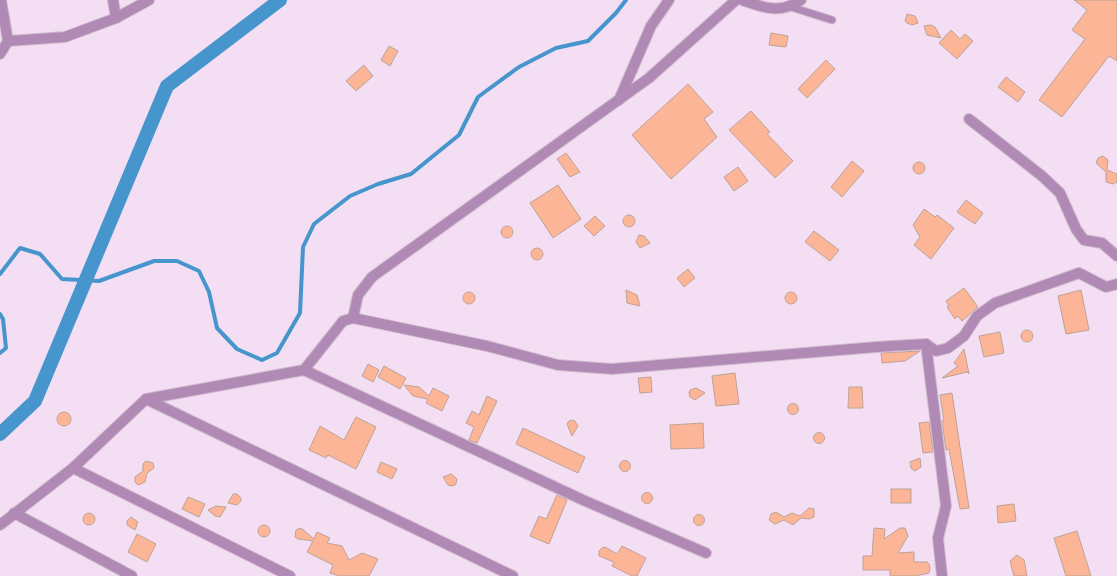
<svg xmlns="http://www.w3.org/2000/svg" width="1117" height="576" font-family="'Work Sans',sans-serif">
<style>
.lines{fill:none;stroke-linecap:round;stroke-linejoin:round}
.stream{stroke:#4695cd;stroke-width:4}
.canal{stroke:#4695cd;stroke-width:14}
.building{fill:#fcb697;stroke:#bda296}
.lane-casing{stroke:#d1bdd0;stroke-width:9}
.street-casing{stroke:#d1bdd0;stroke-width:12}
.lane{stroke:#b189b5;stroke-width:7}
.street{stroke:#b189b5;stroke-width:10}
</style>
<rect width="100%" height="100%" fill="#f4def3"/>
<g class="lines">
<!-- stream -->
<g class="stream">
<polyline points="0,274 20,248 40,254 62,279 99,281 154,261 177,261 199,271 209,292 217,328 237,349 262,360 277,353 300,313 303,247 314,224 350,196 378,184 411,174 459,135 478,97 519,67 556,48 588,41 616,13 626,0"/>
<polyline points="0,314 3,319 6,348 0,353"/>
</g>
<!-- canal -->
<polyline class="canal" points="0,434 35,401 167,86 280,0"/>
</g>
<!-- building -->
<g class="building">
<polygon points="1074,0 1117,0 1117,61 1109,56 1062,117 1039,100 1085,39 1072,30 1087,10"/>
<polygon points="907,14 915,16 918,23 912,25 907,23 905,21"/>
<polygon points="931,25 935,27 941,38 927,35 924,26"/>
<polygon points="951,30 960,39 965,34 973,41 957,59 939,43"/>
<polygon points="771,33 788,36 786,47 769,45"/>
<polygon points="389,46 398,51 390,66 381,60"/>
<polygon points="826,60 835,69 807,98 798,89"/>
<polygon points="364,65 373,76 356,91 346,81"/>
<polygon points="1006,77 1025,92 1018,102 998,87"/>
<polygon points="688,84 713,112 704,119 717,137 671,179 632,135"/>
<polygon points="751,111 770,132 767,134 793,161 775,178 729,130"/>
<polygon points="566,153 580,172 570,177 557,159"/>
<polygon points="1103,156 1108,160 1107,170 1117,174 1117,182 1113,184 1106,182 1106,172 1096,163 1098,158"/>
<polygon points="852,161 864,171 842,197 831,187"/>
<circle cx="919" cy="168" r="6"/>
<polygon points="738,167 748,181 734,191 724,177"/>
<polygon points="558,185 581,219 553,238 530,203"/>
<polygon points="966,200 983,213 975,224 957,212"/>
<polygon points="924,209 935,217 937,215 954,228 931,259 914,245 920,237 913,225"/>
<circle cx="629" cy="221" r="6"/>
<polygon points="595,216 605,226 594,236 584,226"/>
<circle cx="507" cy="232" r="6"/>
<polygon points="814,231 839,250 830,261 805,242"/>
<polygon points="639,235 644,236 650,243 640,248 636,242"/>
<circle cx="537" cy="254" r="6"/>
<polygon points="688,269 695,278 684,287 677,278"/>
<polygon points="964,288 978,307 962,321 958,316 955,319 947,307 949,306 946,301"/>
<polygon points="626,290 637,295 640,306 627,303"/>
<polygon points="1081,290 1089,330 1066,334 1058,296"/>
<circle cx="791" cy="298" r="6"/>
<circle cx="469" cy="298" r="6"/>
<circle cx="1027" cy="336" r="6"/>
<polygon points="1000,332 1004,353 984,357 979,336"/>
<polygon points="964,349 969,374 967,372 942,378 958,366 954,363"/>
<polygon points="920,351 905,361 882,363 881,353"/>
<polygon points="368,364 379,370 373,382 362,376"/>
<polygon points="384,366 406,378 400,389 378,377"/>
<polygon points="735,373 739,404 716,406 712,376"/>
<polygon points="651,377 652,392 640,393 638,378"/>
<polygon points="404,385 419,387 429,396 433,388 449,396 442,411 426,403 428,399 413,396"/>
<polygon points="849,387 862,387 863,408 848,408"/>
<polygon points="696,388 705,393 695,400 690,397 689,393 690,390"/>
<polygon points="952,393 969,508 960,509 949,449 946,450 942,421 944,421 940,395"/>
<polygon points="487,396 497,401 477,443 469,440 474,427 466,423 472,411 479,415"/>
<circle cx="793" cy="409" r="5.5"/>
<circle cx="64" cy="419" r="7"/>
<polygon points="356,417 376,427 356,469 328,455 326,458 309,450 320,426 344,440"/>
<polygon points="574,420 578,426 572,436 567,424 569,421"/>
<polygon points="929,422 933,452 923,453 919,423"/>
<polygon points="703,423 704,448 671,449 670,425"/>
<polygon points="523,428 585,457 578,473 516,444"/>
<circle cx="819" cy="438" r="5.5"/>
<polygon points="920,458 921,467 915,471 911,468 910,462"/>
<circle cx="625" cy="466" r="5.5"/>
<polygon points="146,461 153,463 154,468 147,473 145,482 138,485 135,482 135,477 143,471 143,464"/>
<polygon points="381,462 397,469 392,479 377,472"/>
<polygon points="451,474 457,479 456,484 453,486 448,485 443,477"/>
<rect x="891" y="489" width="20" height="14"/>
<circle cx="647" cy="498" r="5.5"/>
<polygon points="233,494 237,494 241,498 241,501 237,505 228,503"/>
<polygon points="557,495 567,500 549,544 530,536 539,516 546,519"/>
<polygon points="188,497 205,504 199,517 182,509"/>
<polygon points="1014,504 1016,521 998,523 997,506"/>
<polygon points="216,506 226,507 220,517 215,516 208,510"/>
<polygon points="809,508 814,509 814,517 809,519 801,518 793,525 784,520 775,524 769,520 771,514 776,512 784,517 792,513 800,516"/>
<circle cx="89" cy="519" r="6"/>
<circle cx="699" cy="520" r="5.5"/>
<polygon points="131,517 138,522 135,530 127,525 127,521"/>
<circle cx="264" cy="531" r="6"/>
<polygon points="301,528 314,539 317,532 330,538 327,543 342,546 349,560 362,553 378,559 369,576 340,576 330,573 333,565 307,552 313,541 298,539 295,537 296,530"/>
<polygon points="874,528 885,529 884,539 900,528 905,528 908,536 898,553 914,552 914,562 927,562 929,564 930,568 929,573 915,576 890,576 890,570 863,570 863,556 872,556"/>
<polygon points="1077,531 1091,576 1066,576 1054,538"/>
<polygon points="137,534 156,544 147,562 128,552"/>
<polygon points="622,546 646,558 637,576 632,576 612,566 614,562 599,556 599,551 602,548 605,547 617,554"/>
<polygon points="1017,555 1024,560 1027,576 1014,576 1010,561"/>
</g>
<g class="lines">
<defs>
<polyline id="lane" points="791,7 832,20"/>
<g id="street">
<path d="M742,0C764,8 781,14 801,0"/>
<polyline points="116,18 149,0"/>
<polyline points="8,41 65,37 116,18 113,0"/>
<polyline points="0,54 8,41 1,0"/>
<polyline points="619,100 651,26 669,0"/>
<polyline points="969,119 1042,176 1060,193 1076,229 1084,240 1102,243 1117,256"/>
<polyline points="353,318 358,295 372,277 649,78 736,0"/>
<polyline points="926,344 946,506 938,538 942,576"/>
<polyline points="304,370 583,500 706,553"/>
<polyline points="146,399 513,576"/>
<polyline points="73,468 290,576"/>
<polyline points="14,513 132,576"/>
<polyline points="0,525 73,468 146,399 304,370 343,321 353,318 487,346 558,365 612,369 876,347 926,344 936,351 948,348 964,336 977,316 995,303 1079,273 1106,287 1117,284"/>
</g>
</defs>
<!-- lane casing -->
<use href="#lane" class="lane-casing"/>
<!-- street casing -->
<use href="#street" class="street-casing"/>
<!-- lane -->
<use href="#lane" class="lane"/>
<!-- street -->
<use href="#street" class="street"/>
</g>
</svg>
